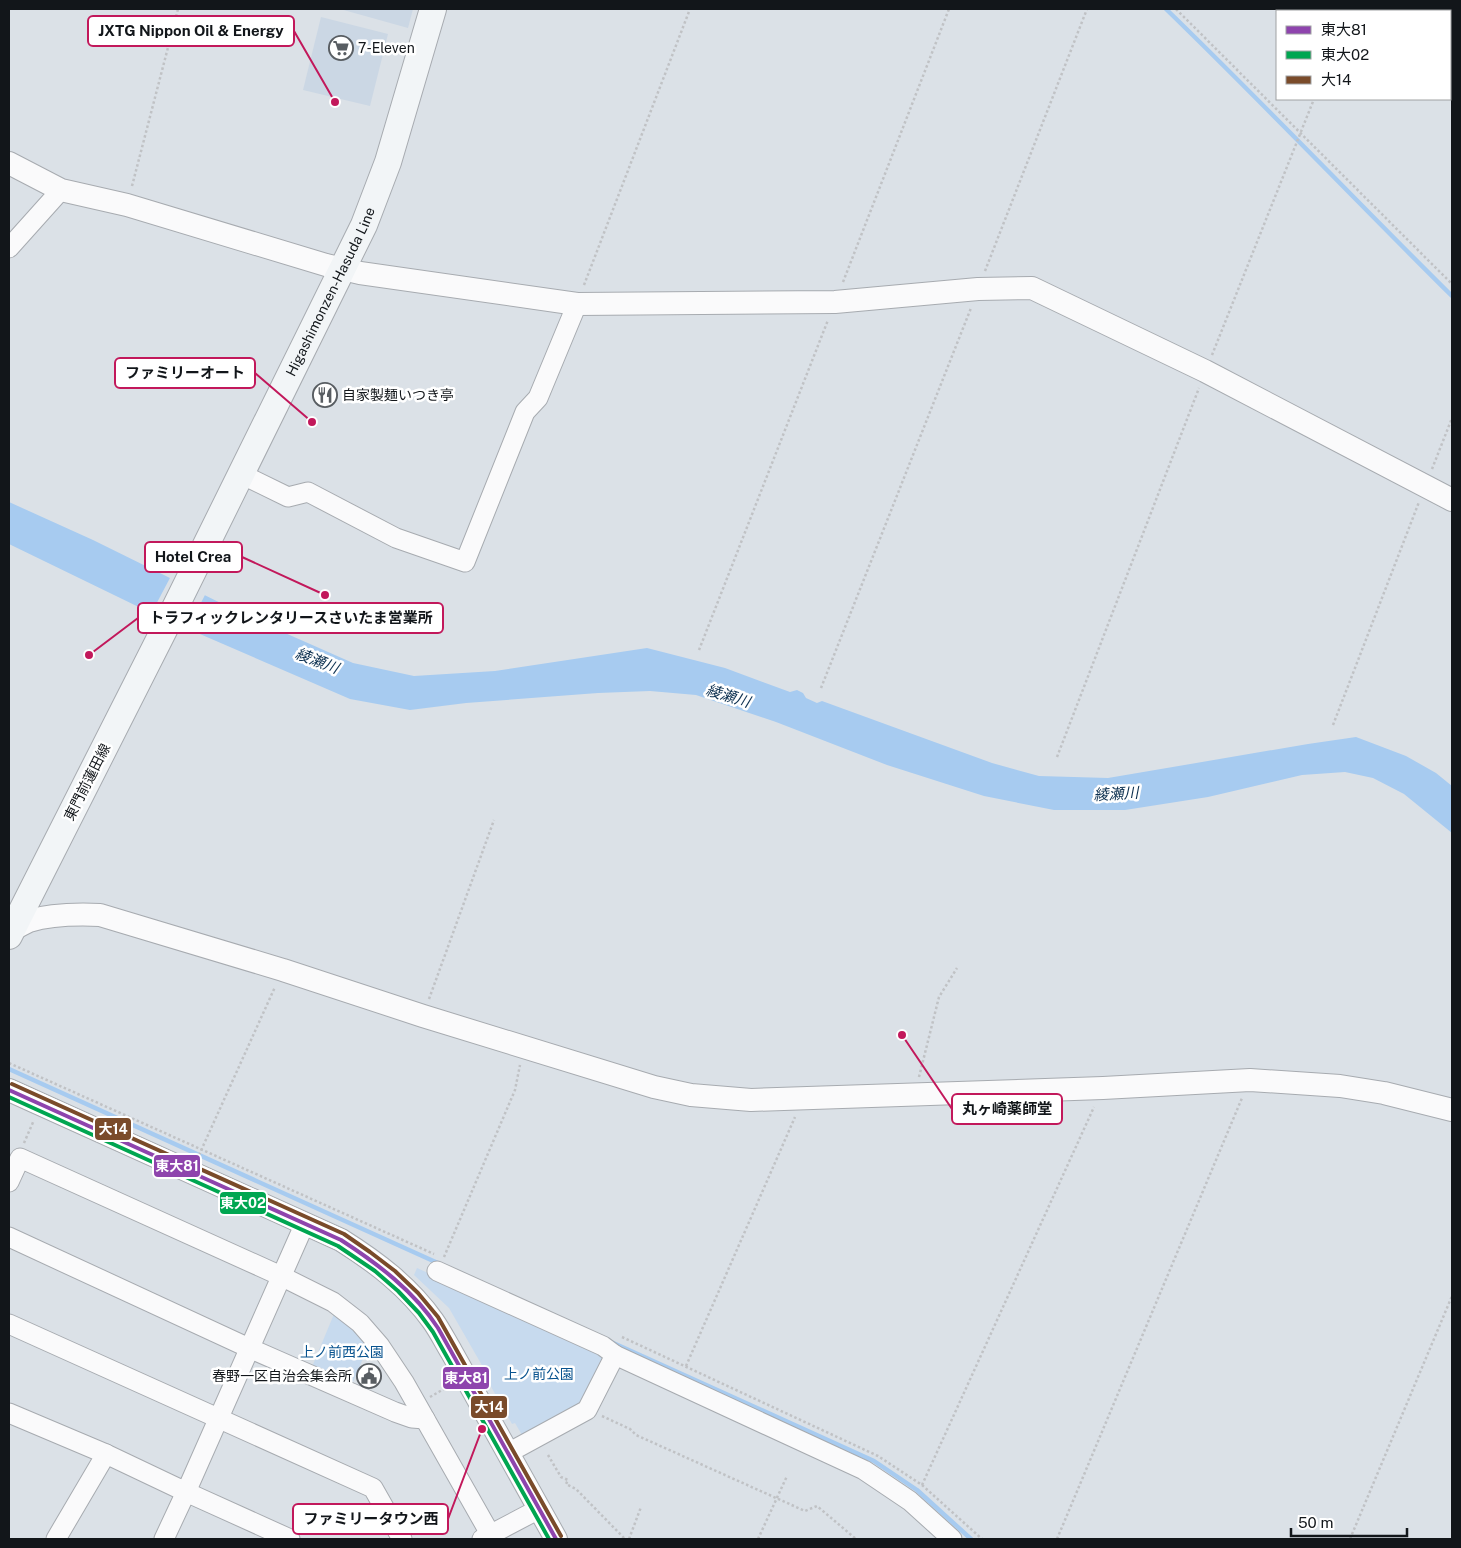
<svg xmlns="http://www.w3.org/2000/svg" width="1461" height="1548" font-family="'Public Sans','Noto Sans JP',sans-serif">
<style>
.built{fill:#cbd7e4}
.green{fill:#c7daee}
.water{fill:#a7cbf0}
.pier{fill:#dbe1e7}
.lines{fill:none;stroke-linecap:round;stroke-linejoin:round}
.stream{stroke:#a7cbf0;stroke-width:4.5}
.minor-casing{stroke:#a7abb0;stroke-width:21}
.tertiary-casing{stroke:#a7abb0;stroke-width:24}
.secondary-casing{stroke:#a7abb0;stroke-width:28}
.path{stroke:#c0c2c5;stroke-width:2.5;stroke-dasharray:2.5 2.5;stroke-linecap:butt}
.minor{stroke:#fafafb;stroke-width:19}
.tertiary{stroke:#fafafb;stroke-width:22}
.secondary{stroke:#f2f5f7;stroke-width:26}
.bus-1-casing{stroke:#fff;stroke-width:8}
.bus-2-casing{stroke:#fff;stroke-width:8}
.bus-3-casing{stroke:#fff;stroke-width:8}
.bus-1{stroke:#8e44ad;stroke-width:4}
.bus-2{stroke:#00a651;stroke-width:4}
.bus-3{stroke:#7a4b2a;stroke-width:4}
.labels{text-anchor:middle;stroke-width:5;stroke-linejoin:round;paint-order:stroke}
.poi-label{font-size:14px;fill:#12161a;stroke:#fff;text-anchor:start}
.street-label{font-size:14px;fill:#12161a;stroke:#fff}
.park-label{font-size:14px;fill:#08538f;stroke:#fff}
.water-label{font-size:15px;font-style:italic;fill:#0b2f4f;stroke:#fff}
.leader{fill:none;stroke:#c2185b;stroke-width:2}
.callout-dot{fill:#c2185b;stroke:#fff;stroke-width:2}
.callout{fill:#fff;stroke:#c2185b;stroke-width:2}
.callout-label{font-size:15px;text-anchor:middle;font-weight:bold;fill:#12161a}
.line-badge{stroke:#fff;stroke-width:2}
.badge-label{font-size:14px;text-anchor:middle;font-weight:bold;fill:#fff}
</style>
<rect width="100%" height="100%" fill="#dbe1e7"/>
<!-- built -->
<g class="built">
<polygon points="340,9 413,9 408,28"/>
<polygon points="321,17 388,34 370,106 303,90"/>
</g>
<!-- green -->
<g class="green">
<polygon points="417,1268 600,1351 603,1358 586,1404 522,1435 515,1423 512,1424 489,1383 491,1381 449,1308 414,1275"/>
<polygon points="334,1314 353,1328 369,1345 352,1384 312,1367"/>
</g>
<!-- water -->
<polygon class="water" points="9,502 93,540 249,617 353,663 414,676 495,671 647,648 725,668 790,692 797,690 803,693 806,698 817,703 822,701 992,763 1039,776 1108,778 1308,744 1356,737 1406,756 1436,773 1452,786 1452,833 1404,794 1373,778 1345,772 1302,775 1208,797 1125,810 1054,810 984,796 887,765 776,722 696,695 650,691 598,693 466,703 410,710 350,699 149,612 9,544"/>
<!-- pier -->
<g class="pier">
<polygon points="171,576 178,579 158,618 151,614"/>
<polygon points="199,590 206,593 187,630 181,627"/>
</g>
<g class="lines">
<!-- stream -->
<g class="stream">
<path d="M1166,9C1263,103 1356,201 1452,296"/>
<polyline points="9,1069 440,1264"/>
<polyline points="611,1342 874,1461 917,1490 971,1539"/>
</g>
<defs>
<g id="minor">
<polyline points="9,248 61,190"/>
<polyline points="241,474 288,497 308,492 396,538 465,562 525,412 538,398 577,304"/>
<polyline points="9,1182 20,1158 281,1276 333,1302 360,1323 380,1346 404,1382 493,1539"/>
<polyline points="9,1237 249,1348 395,1412 412,1418 425,1419"/>
<polyline points="437,1271 603,1346 615,1355 864,1470 910,1501 952,1539"/>
<polyline points="9,1324 373,1488 402,1539"/>
<polyline points="9,1413 106,1454 186,1492 305,1223"/>
<polyline points="508,1453 587,1410 615,1355"/>
<polyline points="56,1539 106,1454"/>
<polyline points="164,1539 186,1492 290,1539"/>
<polyline points="482,1539 539,1509"/>
</g>
<g id="tertiary">
<polyline points="9,163 61,190 127,205 326,265 360,273 577,304 835,302 978,289 1032,288 1205,371 1452,500"/>
<path d="M12,930C17,927 23,924 29,921C52,914 77,914 100,915L283,970L423,1016L654,1087L691,1095L751,1100L1103,1088L1250,1080L1340,1086L1384,1093L1452,1110"/>
<path d="M9,1090L341,1240C376,1262 409,1287 433,1321C440,1331 445,1341 451,1351L556,1539"/>
</g>
<g id="secondary">
<path id="s1" d="M9,936L165,628L364,225L388,162L433,9"/>
</g>
</defs>
<!-- minor casing -->
<use href="#minor" class="minor-casing"/>
<!-- tertiary casing -->
<use href="#tertiary" class="tertiary-casing"/>
<!-- secondary casing -->
<use href="#secondary" class="secondary-casing"/>
<!-- path -->
<g class="path">
<polyline points="1176,9 1452,284"/>
<polyline points="1349,11 1350,9"/>
<polyline points="132,186 178,9"/>
<polyline points="985,271 1087,9"/>
<polyline points="843,282 949,9"/>
<polyline points="584,285 690,9"/>
<polyline points="1212,355 1314,99"/>
<polyline points="1432,469 1452,418"/>
<polyline points="699,650 828,320"/>
<polyline points="821,688 971,308"/>
<polyline points="1333,725 1419,502"/>
<polyline points="1057,757 1199,388"/>
<polyline points="429,999 494,820"/>
<polyline points="9,1063 434,1254"/>
<polyline points="919,1077 939,997 957,968"/>
<polyline points="24,1143 34,1120"/>
<polyline points="199,1155 275,987"/>
<polyline points="444,1257 515,1090 520,1065"/>
<polyline points="622,1337 878,1456 922,1485 982,1539"/>
<polyline points="686,1366 795,1117"/>
<polyline points="430,1397 449,1386"/>
<polyline points="602,1416 630,1429 636,1435 805,1511 817,1506 856,1539"/>
<polyline points="548,1455 561,1477 568,1480 566,1484 576,1489 625,1539"/>
<polyline points="922,1485 1094,1107"/>
<polyline points="629,1539 641,1507"/>
<polyline points="758,1539 787,1476"/>
<polyline points="1057,1539 1242,1098"/>
<polyline points="1350,1539 1452,1296"/>
</g>
<!-- minor -->
<use href="#minor" class="minor"/>
<!-- tertiary -->
<use href="#tertiary" class="tertiary"/>
<!-- secondary -->
<use href="#secondary" class="secondary"/>
<defs>
<path id="bus-1" d="M9,1090L341,1240C378,1264 414,1291 438,1328L556,1539"/>
<polyline id="bus-2" points="9,1097 338,1246 375,1271 398,1291 419,1313 433,1332 549,1539"/>
<polyline id="bus-3" points="12,1084 344,1234 370,1252 395,1271 418,1293 438,1317 561,1536"/>
</defs>
<!-- bus-1 casing -->
<use href="#bus-1" class="bus-1-casing"/>
<!-- bus-2 casing -->
<use href="#bus-2" class="bus-2-casing"/>
<!-- bus-3 casing -->
<use href="#bus-3" class="bus-3-casing"/>
<!-- bus-1 -->
<use href="#bus-1" class="bus-1"/>
<!-- bus-2 -->
<use href="#bus-2" class="bus-2"/>
<!-- bus-3 -->
<use href="#bus-3" class="bus-3"/>
</g>
<!-- icons -->
<defs>
<symbol id="supermarket-ring" viewBox="-11 -11 22 22"><circle r="9.5" fill="#fff" stroke="#585d62" stroke-width="1.5"/><path d="M-6-5.5h2.5l.6 2H6L4.5 2H-2.5L-4.4-4H-6ZM-1.5 3.2a1.3 1.3 0 1 0 .1 0ZM3 3.2a1.3 1.3 0 1 0 .1 0Z" fill="#585d62"/></symbol>
<symbol id="restaurant-ring" viewBox="-11 -11 22 22"><circle r="9.5" fill="#fff" stroke="#585d62" stroke-width="1.5"/><path d="M-5-6h1v4h1v-4h1v4h1v-4h1v5L-1.5 .5V6h-2V.5L-5-1ZM5-6V6H3V1.5H1.5Q1.5-4 5-6Z" fill="#585d62"/></symbol>
<symbol id="civic-ring" viewBox="-11 -11 22 22"><circle r="9.5" fill="#fff" stroke="#585d62" stroke-width="1.5"/><path d="M-.6-6.5H3V-4.5H.6V-3L4-1V1h2V6H-6V1h2V-1L-.6-3ZM-1.2 2.5V6h2.4V2.5Z" fill="#585d62"/></symbol>
</defs>
<g fill-rule="evenodd">
<use href="#supermarket-ring" x="327" y="34" width="28" height="28"/>
<use href="#restaurant-ring" x="311" y="381" width="28" height="28"/>
<use href="#civic-ring" x="355" y="1362" width="28" height="28"/>
</g>
<g class="labels">
<!-- poi labels -->
<g class="poi-label">
<text x="358" y="53">7-Eleven</text>
<text x="342" y="400">自家製麺いつき亭</text>
<text x="352" y="1381" text-anchor="end">春野一区自治会集会所</text>
</g>
<!-- street labels -->
<g class="street-label">
<text dy="5" stroke="none"><textPath href="#s1" startOffset="720">Higashimonzen-Hasuda Line</textPath></text>
<text transform="translate(87 782) rotate(-63)" y="5">東門前蓮田線</text>
</g>
<!-- park labels -->
<g class="park-label">
<text x="342" y="1357">上ノ前西公園</text>
<text x="539" y="1379">上ノ前公園</text>
</g>
<!-- water labels -->
<g class="water-label">
<text transform="translate(317 661) rotate(21)" y="5">綾瀬川</text>
<text transform="translate(728 696) rotate(17)" y="5">綾瀬川</text>
<text transform="translate(1116 794) rotate(-3)" y="5">綾瀬川</text>
</g>
</g>
<!-- callouts -->
<path class="leader" d="M335 102L294 31M312 422L255 373M325 595L242 557M89 655L138 618M902 1035L952 1109M482 1429L448 1519"/>
<g class="callout-dot">
<circle cx="335" cy="102" r="5"/>
<circle cx="312" cy="422" r="5"/>
<circle cx="325" cy="595" r="5"/>
<circle cx="89" cy="655" r="5"/>
<circle cx="902" cy="1035" r="5"/>
<circle cx="482" cy="1429" r="5"/>
</g>
<g class="callout">
<rect x="88" y="16" width="206" height="30" rx="5"/>
<rect x="115" y="358" width="140" height="30" rx="5"/>
<rect x="145" y="542" width="97" height="30" rx="5"/>
<rect x="138" y="603" width="305" height="30" rx="5"/>
<rect x="952" y="1094" width="110" height="30" rx="5"/>
<rect x="293" y="1504" width="155" height="30" rx="5"/>
</g>
<g class="callout-label">
<text x="191" y="36">JXTG Nippon Oil &amp; Energy</text>
<text x="185" y="378">ファミリーオート</text>
<text x="193" y="562">Hotel Crea</text>
<text x="291" y="623">トラフィックレンタリースさいたま営業所</text>
<text x="1007" y="1114">丸ヶ崎薬師堂</text>
<text x="371" y="1524">ファミリータウン西</text>
</g>
<g class="line-badge">
<rect x="94" y="1117" width="38" height="24" rx="5" fill="#7a4b2a"/>
<rect x="153" y="1154" width="48" height="24" rx="5" fill="#8e44ad"/>
<rect x="219" y="1191" width="48" height="24" rx="5" fill="#00a651"/>
<rect x="442" y="1366" width="48" height="24" rx="5" fill="#8e44ad"/>
<rect x="470" y="1395" width="38" height="24" rx="5" fill="#7a4b2a"/>
</g>
<g class="badge-label">
<text x="113" y="1134">大14</text>
<text x="177" y="1171">東大81</text>
<text x="243" y="1208">東大02</text>
<text x="466" y="1383">東大81</text>
<text x="489" y="1412">大14</text>
</g>
<!-- border -->
<rect width="1461" height="1548" fill="none" stroke="#12161a" stroke-width="20"/>
<!-- legend -->
<rect x="1276" y="10" width="175" height="90" fill="#ffffff" stroke="#a0a2a3"/>
<rect x="1286" y="26" width="25" height="8" fill="#8e44ad" stroke="#a0a2a3"/>
<text x="1321" y="35" font-size="15" fill="#12161a">東大81</text>
<rect x="1286" y="51" width="25" height="8" fill="#00a651" stroke="#a0a2a3"/>
<text x="1321" y="60" font-size="15" fill="#12161a">東大02</text>
<rect x="1286" y="76" width="25" height="8" fill="#7a4b2a" stroke="#a0a2a3"/>
<text x="1321" y="85" font-size="15" fill="#12161a">大14</text>
<!-- scale -->
<path d="M1291 1528v8h116v-8" fill="none" stroke="#12161a" stroke-width="2.5"/>
<text x="1298" y="1528" font-size="15" fill="#12161a" stroke="#ffffff" stroke-width="4" paint-order="stroke">50 m</text>
</svg>
